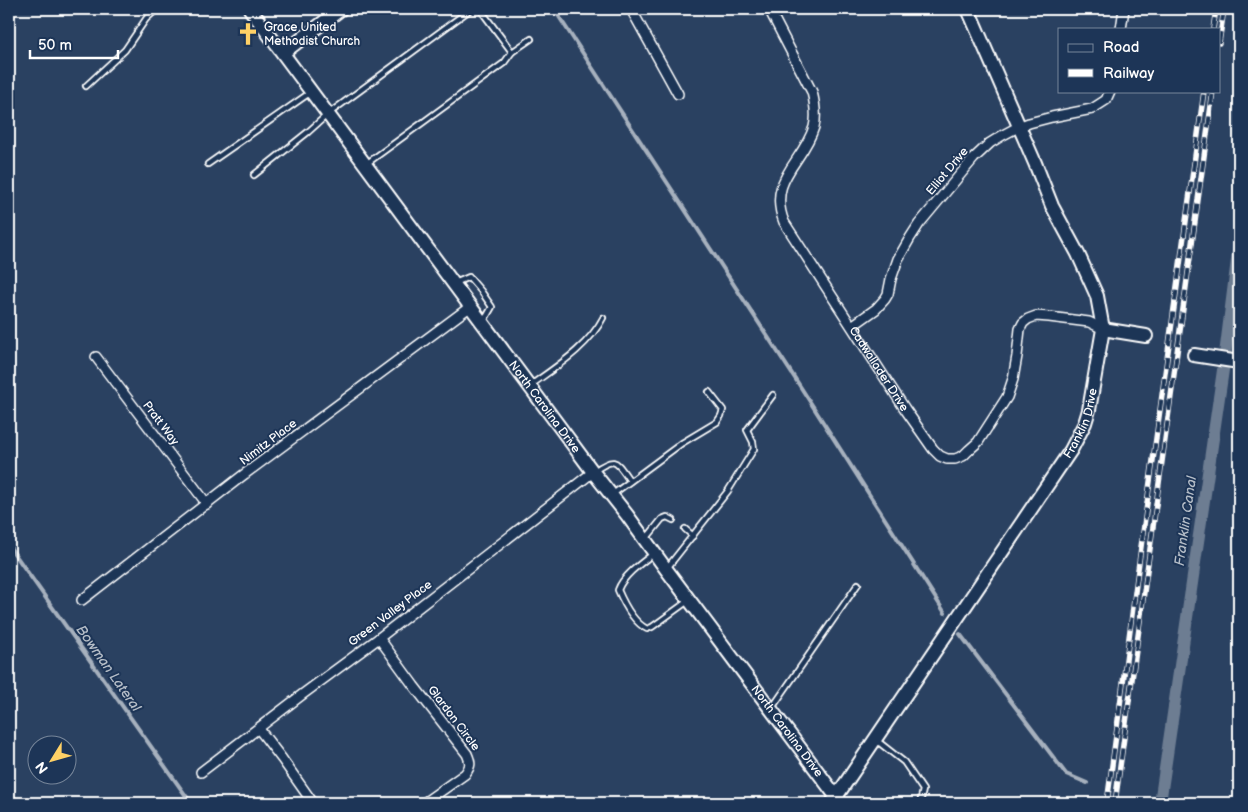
<svg xmlns="http://www.w3.org/2000/svg" width="1248" height="812" font-family="'Balsamiq Sans',sans-serif">
<style>
.lines{fill:none;stroke-linecap:round;stroke-linejoin:round}
.stream{stroke:#a7b1be;stroke-width:4}
.canal{stroke:#6d7d92;stroke-width:12}
.lane-casing{stroke:#fff;stroke-width:8}
.street-casing{stroke:#fff;stroke-width:12}
.secondary-casing{stroke:#fff;stroke-width:16}
.lane{stroke:#1d3557;stroke-width:4.5}
.street{stroke:#1d3557;stroke-width:9}
.secondary{stroke:#1d3557;stroke-width:12}
.rail-casing{stroke:#fff;stroke-width:5.5}
.rail{stroke:#1d3557;stroke-width:4;stroke-dasharray:11;stroke-linecap:butt}
.labels{text-anchor:middle;stroke-width:4;stroke-linejoin:round;paint-order:stroke}
.poi-label{font-size:12px;fill:#fff;stroke:#1d3557;text-anchor:start}
.street-label{font-size:12px;fill:#fff;stroke:#1d3557}
.water-label{font-size:14px;font-style:italic;fill:#b6bec8;stroke:#1d3557}
</style>
<rect width="100%" height="100%" fill="#2a4161"/>
<filter id="ink" filterUnits="userSpaceOnUse"><feTurbulence type="fractalNoise" baseFrequency=".02" numOctaves="2"/><feDisplacementMap in="SourceGraphic" scale="10" xChannelSelector="R" yChannelSelector="G"/><feConvolveMatrix kernelMatrix="1 2 1 2 8 2 1 2 1" color-interpolation-filters="sRGB"/></filter>
<g filter="url(#ink)">
<g class="lines">
<!-- stream -->
<g class="stream">
<polyline points="554,9 798,383 945,613"/>
<polyline points="9,546 191,803"/>
<polyline points="960,634 1066,774 1087,783"/>
</g>
<!-- canal -->
<polyline class="canal" points="1160,803 1223,370 1239,244"/>
<defs>
<g id="lane">
<polyline points="512,52 531,39"/>
<polyline points="86,86 125,50 146,19 157,9"/>
<polyline points="208,164 311,92"/>
<polyline points="366,164 504,63 512,52 480,9"/>
<polyline points="254,175 308,132 328,114 471,9"/>
<polyline points="455,283 469,277 481,291 492,307 484,321"/>
<path d="M531,385C557,366 588,347 603,318"/>
<path d="M594,471C617,455 616,462 630,481"/>
<polyline points="613,494 682,443 717,422 721,416 723,410 709,392"/>
<polyline points="685,529 693,536"/>
<polyline points="646,539 662,519 667,517 673,520"/>
<path d="M653,554C641,563 623,576 618,590C624,604 633,622 647,629L652,627L688,601"/>
<polyline points="667,568 728,491 754,449 753,442 747,430 773,395"/>
<polyline points="772,708 858,584"/>
<polyline points="876,740 904,762 923,790 920,803"/>
</g>
<g id="street">
<polyline points="631,9 678,94"/>
<path id="s1" d="M769,9L812,92C815,104 817,115 814,127C803,163 767,179 784,222L905,409L933,449L940,456L947,459H955L963,456L969,450L978,442L1007,397L1013,379L1017,356L1020,329L1023,323L1028,319L1036,316L1049,317L1089,322L1103,329"/>
<polyline points="1121,29 1124,9"/>
<polyline points="852,326 876,309 885,299 888,294 891,279 898,259 910,238 919,224 974,158 990,143 1003,135 1018,127 1029,123 1052,117 1092,109 1106,100 1110,91"/>
<polyline points="96,357 207,504"/>
<polyline points="82,600 242,476 471,306"/>
<path d="M379,638L414,686L467,754C471,763 471,766 465,774L424,803"/>
<polyline points="259,729 282,759 313,803"/>
<polyline points="201,772 303,694 379,638 593,472"/>
</g>
<g id="secondary">
<path id="s2" d="M250,9L593,472L627,515L666,569L841,803"/>
<polyline points="283,53 341,9"/>
<polyline points="1103,329 1146,336"/>
<polyline points="1194,355 1239,362"/>
<path id="s3" d="M832,803L1071,450L1085,423L1089,410L1103,329L1097,296L1078,254L1052,206L1035,163L968,9"/>
</g>
</defs>
<!-- lane casing -->
<use href="#lane" class="lane-casing"/>
<!-- street casing -->
<use href="#street" class="street-casing"/>
<!-- secondary casing -->
<use href="#secondary" class="secondary-casing"/>
<!-- lane -->
<use href="#lane" class="lane"/>
<!-- street -->
<use href="#street" class="street"/>
<!-- secondary -->
<use href="#secondary" class="secondary"/>
<defs>
<g id="rail">
<polyline points="1213,29 1216,9"/>
<polyline points="1219,43 1224,9"/>
<polyline points="1107,803 1141,547 1204,91"/>
<polyline points="1115,803 1213,91"/>
</g>
</defs>
<!-- rail casing -->
<use href="#rail" class="rail-casing"/>
<!-- rail -->
<use href="#rail" class="rail"/>
</g>
</g>
<!-- icons -->
<defs>
<symbol id="church-bare" viewBox="-9 -9 18 18"><path d="M-1.2-6h2.4v3.5h3.3v2.4h-3.3V6h-2.4V-.1h-3.3v-2.4h3.3Z" fill="#ffd166" stroke="#1d3557" stroke-width="2.5" paint-order="stroke"/></symbol>
</defs>
<g fill-rule="evenodd">
<use href="#church-bare" x="232" y="18" width="32" height="32"/>
</g>
<g class="labels">
<!-- poi labels -->
<g class="poi-label">
<text x="264" y="31">Grace United<tspan x="264" dy="14">Methodist Church</tspan></text>
</g>
<!-- street labels -->
<g class="street-label">
<text transform="translate(947 171) rotate(-50)" y="4">Elliot Drive</text>
<text dy="4" stroke="none"><textPath href="#s1" startOffset="408">Cadwallader Drive</textPath></text>
<text dy="4" stroke="none"><textPath href="#s2" startOffset="495">North Carolina Drive</textPath></text>
<text transform="translate(161 423) rotate(53)" y="4">Pratt Way</text>
<text dy="4" stroke="none"><textPath href="#s3" startOffset="455">Franklin Drive</textPath></text>
<text transform="translate(268 442) rotate(-37)" y="4">Nimitz Place</text>
<text transform="translate(390 613) rotate(-37)" y="4">Green Valley Place</text>
<text transform="translate(454 718) rotate(53)" y="4">Glardon Circle</text>
<text dy="4" stroke="none"><textPath href="#s2" startOffset="900">North Carolina Drive</textPath></text>
</g>
<!-- water labels -->
<g class="water-label">
<text transform="translate(1185 521) rotate(-82)" y="5">Franklin Canal</text>
<text transform="translate(109 668) rotate(55)" y="5">Bowman Lateral</text>
</g>
</g>
<!-- margin -->
<rect width="1248" height="812" fill="none" stroke="#1d3557" stroke-width="30"/>
<rect x="15" y="15" width="1218" height="782" fill="none" stroke="#fff" stroke-width="2" filter="url(#ink)"/>
<!-- legend -->
<rect x="1058" y="28" width="162" height="65" fill="#1d3557" stroke="#77869a"/>
<rect x="1068" y="44" width="25" height="8" fill="#1d3557" stroke="#77869a"/>
<text x="1103" y="52" font-size="15" fill="#ffffff">Road</text>
<rect x="1068" y="69" width="25" height="8" fill="#ffffff" stroke="#77869a"/>
<text x="1103" y="78" font-size="15" fill="#ffffff">Railway</text>
<!-- north arrow -->
<g transform="translate(52 760) rotate(233)"><circle r="24" fill="#1d3557" stroke="#77869a"/>
<path d="M0-4L9 19L0 12L-9 19Z" fill="#ffd166"/>
<text y="-8" font-size="14" font-weight="bold" text-anchor="middle" fill="#ffffff">N</text>
</g>
<!-- scale -->
<path d="M30 50v8h88v-8" fill="none" stroke="#ffffff" stroke-width="2.5"/>
<text x="38" y="50" font-size="15" fill="#ffffff" stroke="#1d3557" stroke-width="4" paint-order="stroke">50 m</text>
</svg>
